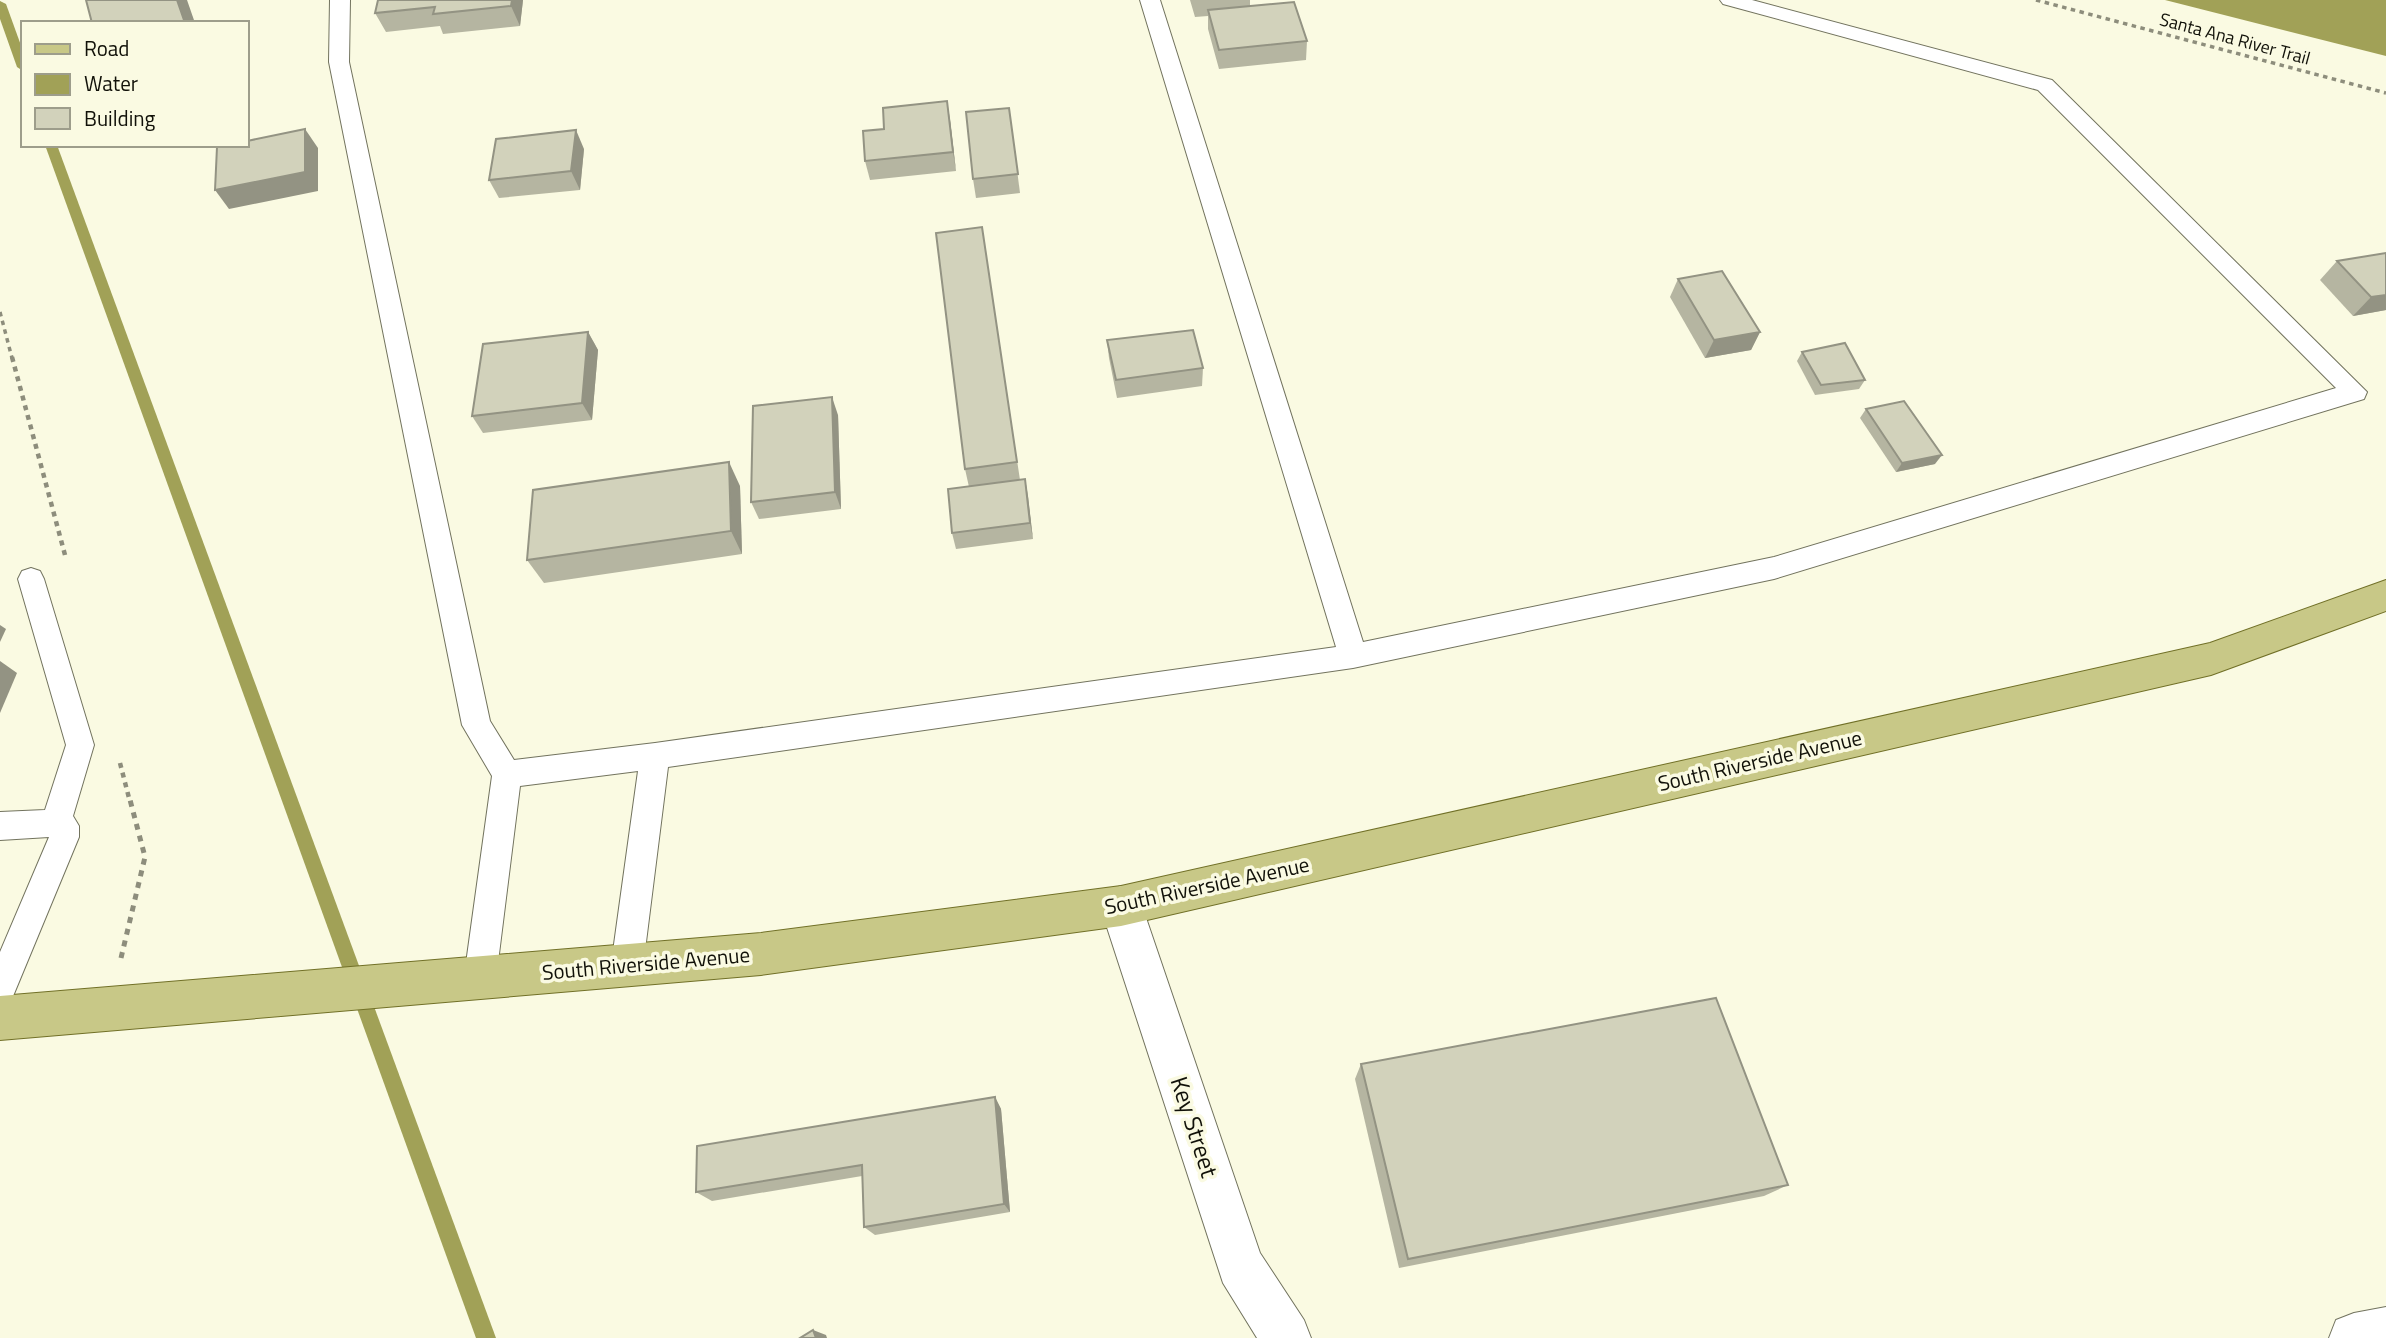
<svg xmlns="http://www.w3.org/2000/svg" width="2386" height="1338" font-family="'Titillium Web',sans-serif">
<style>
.water{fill:#a1a157}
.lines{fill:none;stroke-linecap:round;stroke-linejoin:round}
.stream{fill:#a1a157;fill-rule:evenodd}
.service-casing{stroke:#72735e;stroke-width:2}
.minor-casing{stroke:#72735e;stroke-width:2}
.primary-casing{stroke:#717027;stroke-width:2}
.path-far2{stroke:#8d8d7c;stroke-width:3.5;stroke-dasharray:4.5 4.5;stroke-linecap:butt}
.path-far1{stroke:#8d8d7c;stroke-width:4.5;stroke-dasharray:5 5;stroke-linecap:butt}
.path{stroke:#8d8d7c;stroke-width:5;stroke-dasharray:6 6;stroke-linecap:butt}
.service{fill:#fff;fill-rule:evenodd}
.minor{fill:#fff;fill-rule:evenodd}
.primary{fill:#c8c887;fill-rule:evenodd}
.wall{fill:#b5b5a1}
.shaded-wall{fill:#939383}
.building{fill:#d2d2bb;stroke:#939383;stroke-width:2}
.labels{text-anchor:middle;stroke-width:7;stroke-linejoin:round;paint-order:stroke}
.far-street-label{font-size:18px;fill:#111109;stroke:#fafae2}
.street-label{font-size:21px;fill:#111109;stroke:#fafae2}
.near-street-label{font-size:24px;fill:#111109;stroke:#fafae2}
</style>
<rect width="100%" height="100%" fill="#fafae2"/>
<!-- water -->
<polygon class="water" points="2165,0 2386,0 2386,56"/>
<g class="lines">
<!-- stream -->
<g class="stream">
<polygon points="0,1 6,4 23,51 23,71 17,67 0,19"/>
<polygon points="45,145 57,145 496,1338 476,1338"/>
</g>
<defs>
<g id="service">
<polygon points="330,0 350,0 349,62 490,721 514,760 655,743 1336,647 1140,0 1160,0 1363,642 1774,557 2336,388 2038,90 1723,4 1720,0 1752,0 2052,80 2367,392 2364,399 1774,579 1353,668 668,767 643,966 638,977 627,981 616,977 611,966 638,771 520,786 496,978 491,989 480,994 469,989 464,978 492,776 462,725 329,62"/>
<polygon points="31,568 40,571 44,579 94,745 73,816 79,826 79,837 11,1001 0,1006 0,952 49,837 0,840 0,812 45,810 66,745 18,579 22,571"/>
</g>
<g id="minor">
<polygon points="1121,886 1136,892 1142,906 1260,1253 1304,1320 1311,1338 1257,1338 1223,1283 1100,906 1106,892"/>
<polygon points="2386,1307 2386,1338 2329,1338 2336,1320 2354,1313"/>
</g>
<polygon id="primary" points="2386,580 2386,611 2211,675 1121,926 761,975 0,1040 0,996 761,933 1121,886 2210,643"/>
</defs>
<!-- service casing -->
<use href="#service" class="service-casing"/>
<!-- minor casing -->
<use href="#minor" class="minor-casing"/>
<!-- primary casing -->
<use href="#primary" class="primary-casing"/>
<!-- path-far2 -->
<g class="path-far2">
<polyline points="2036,0 2386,93"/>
<polyline points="0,312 12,358"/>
</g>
<!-- path-far1 -->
<g class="path-far1">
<polyline points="12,357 65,555"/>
<polyline points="120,763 129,798"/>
</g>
<!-- path -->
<polyline class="path" points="121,958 145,857 129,796"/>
<!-- service -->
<use href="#service" class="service"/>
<!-- minor -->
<use href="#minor" class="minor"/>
<!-- primary -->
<use href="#primary" class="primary"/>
</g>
<!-- wall -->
<g class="wall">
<polygon points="378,0 523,0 520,26 443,34 440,26 386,32 375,13"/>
<polygon points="1190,0 1250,0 1250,6 1307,41 1306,60 1219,69 1208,29 1208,16 1195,17"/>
<polygon points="1009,108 1020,193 976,198 973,179"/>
<polygon points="950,120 956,171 870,180 865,161"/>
<polygon points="584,149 580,190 499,198 489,180"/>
<polygon points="2386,253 2386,310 2353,316 2320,280 2337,261"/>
<polygon points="986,254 1020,480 1025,479 1033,539 956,549 952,533 969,487 965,469"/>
<polygon points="1678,279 1760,332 1751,350 1705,358 1670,297"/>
<polygon points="588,332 598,350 592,420 483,433 472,416"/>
<polygon points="1107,340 1203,368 1202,386 1117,398 1109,358"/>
<polygon points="1802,352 1865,380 1859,389 1815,395 1797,361"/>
<polygon points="1866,409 1935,464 1896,472 1860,418"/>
<polygon points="838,415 841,509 759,519 751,502"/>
<polygon points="740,486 742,554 544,583 527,560"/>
<polygon points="1361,1064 1788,1185 1764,1196 1399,1268 1355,1079"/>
<polygon points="995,1097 1001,1109 1010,1212 875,1235 864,1227 862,1176 712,1201 696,1192"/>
</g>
<!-- shaded-wall -->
<g class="shaded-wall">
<polygon points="177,0 187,0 195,23 185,23"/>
<polygon points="512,0 523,0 520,26 511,6"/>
<polygon points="947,101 950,120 956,171 953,152"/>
<polygon points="305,129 318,148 318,191 229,209 215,190"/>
<polygon points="576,130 584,149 580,190 571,171"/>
<polygon points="2386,295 2386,310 2353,316 2371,297"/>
<polygon points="588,332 598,350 592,420 582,403"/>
<polygon points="1760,332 1751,350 1705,358 1714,340"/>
<polygon points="832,397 838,415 841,509 835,492"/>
<polygon points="1942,455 1935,464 1896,472 1902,463"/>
<polygon points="729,462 740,486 742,554 731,531"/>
<polygon points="1025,479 1028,496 1033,539 1030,523"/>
<polygon points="0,625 6,629 0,642"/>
<polygon points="0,661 17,673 0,713"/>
<polygon points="995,1097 1001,1109 1010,1212 1004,1204"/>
<polygon points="813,1330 826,1335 827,1338 816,1338"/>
</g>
<!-- building -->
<g class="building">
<polygon points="86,0 177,0 185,23 92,23"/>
<polygon points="378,0 512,0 511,6 433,14 435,7 375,13"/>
<polygon points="1294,2 1307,41 1219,50 1208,10"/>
<polygon points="947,101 953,152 865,161 863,131 884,129 883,108"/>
<polygon points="1009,108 1018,174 973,179 966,112"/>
<polygon points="305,129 305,172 215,190 217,147 225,145 247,145 247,141"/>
<polygon points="576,130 571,171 489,180 496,139"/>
<polygon points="982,227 1017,462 965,469 936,233"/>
<polygon points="2386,253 2386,295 2371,297 2337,261"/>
<polygon points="1722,271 1760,332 1714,340 1678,279"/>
<polygon points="1193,330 1203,368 1116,380 1107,340"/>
<polygon points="588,332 582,403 472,416 483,344"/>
<polygon points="1845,343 1865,380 1821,385 1802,352"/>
<polygon points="832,397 835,492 751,502 753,406"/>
<polygon points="1904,401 1942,455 1902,463 1866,409"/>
<polygon points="729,462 731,531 527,560 533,490"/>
<polygon points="1025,479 1030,523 952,533 948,489"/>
<polygon points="1716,998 1788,1185 1408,1259 1361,1064"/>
<polygon points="995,1097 1004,1204 864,1227 862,1165 696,1192 697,1146"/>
<polygon points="813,1330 816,1338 800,1338"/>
</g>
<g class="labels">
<!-- far-street labels -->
<g class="far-street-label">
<text transform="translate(2235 39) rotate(15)" y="6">Santa Ana River Trail</text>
</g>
<!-- street labels -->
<g class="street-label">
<text transform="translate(1760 761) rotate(-13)" y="7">South Riverside Avenue</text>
<text transform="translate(1207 886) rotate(-12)" y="7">South Riverside Avenue</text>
<text transform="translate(646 964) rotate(-5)" y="7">South Riverside Avenue</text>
</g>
<!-- near-street labels -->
<g class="near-street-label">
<text transform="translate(1194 1127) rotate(72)" y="8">Key Street</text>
</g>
</g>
<!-- legend -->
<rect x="21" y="21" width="228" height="126" fill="#fafae2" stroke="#9d9d8b" stroke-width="2"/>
<rect x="35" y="44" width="35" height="10" fill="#c8c887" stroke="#9d9d8b" stroke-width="2"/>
<text x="84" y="56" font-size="21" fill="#111109">Road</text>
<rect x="35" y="74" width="35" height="21" fill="#a1a157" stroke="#9d9d8b" stroke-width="2"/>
<text x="84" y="91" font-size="21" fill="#111109">Water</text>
<rect x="35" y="108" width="35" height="21" fill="#d2d2bb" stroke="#9d9d8b" stroke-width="2"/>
<text x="84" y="126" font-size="21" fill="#111109">Building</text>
</svg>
